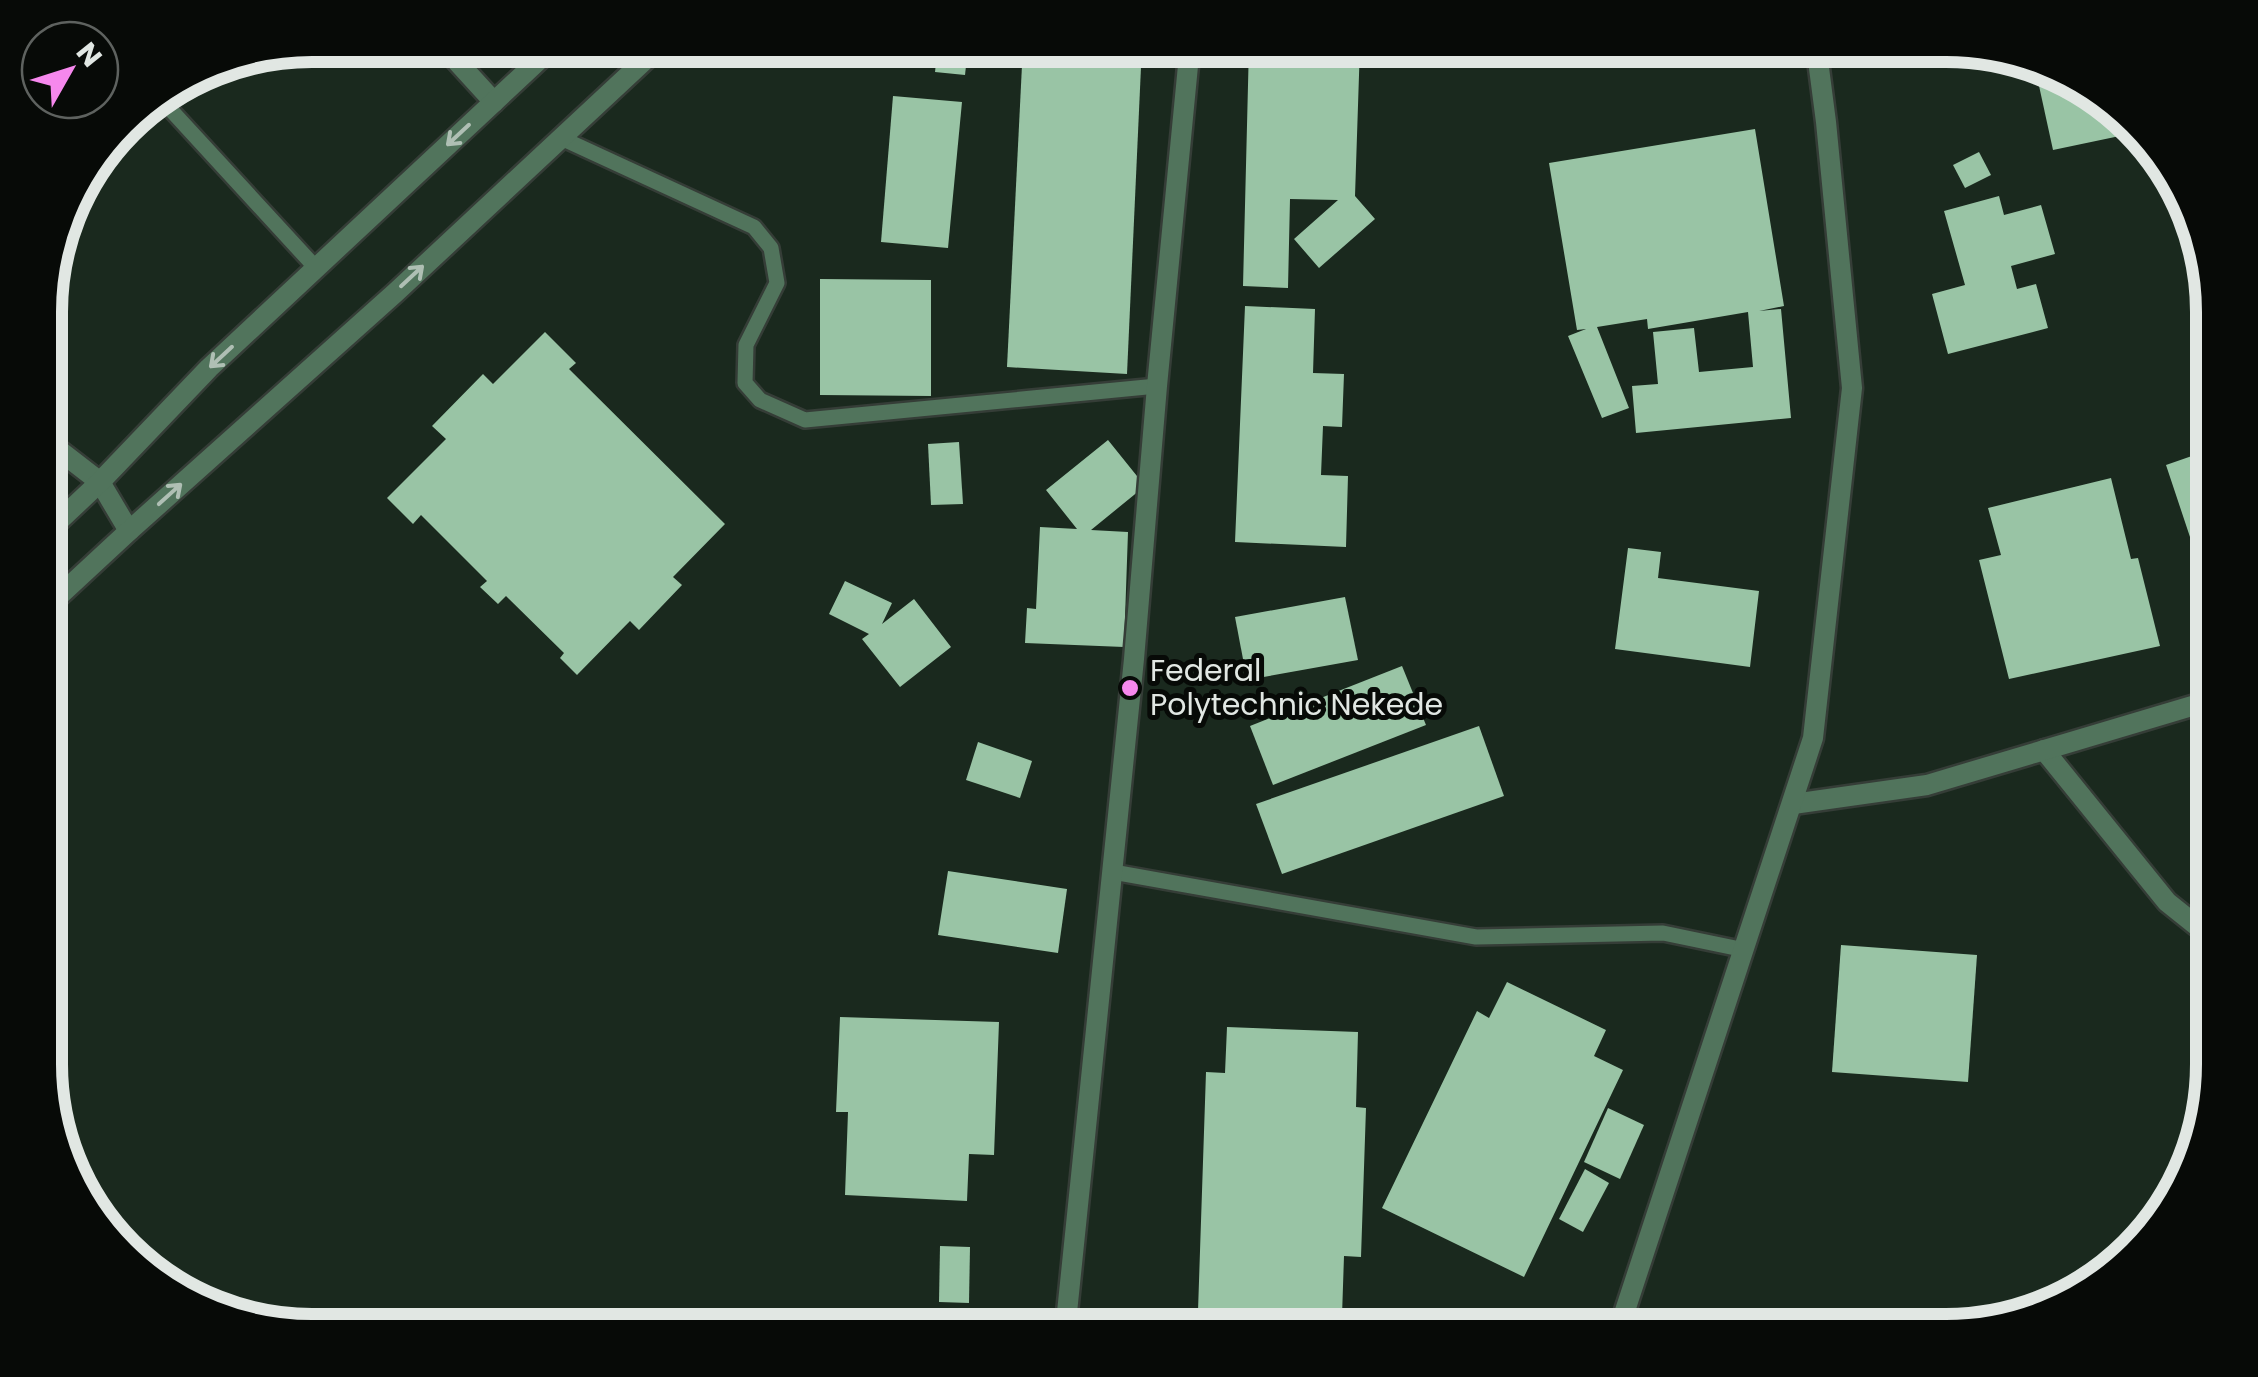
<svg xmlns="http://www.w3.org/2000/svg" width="2258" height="1377" font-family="Poppins,sans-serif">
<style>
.built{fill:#1a291e}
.building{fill:#99c4a5}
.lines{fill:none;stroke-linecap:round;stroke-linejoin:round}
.service-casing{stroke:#353d37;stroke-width:20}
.minor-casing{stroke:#353d37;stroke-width:25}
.service{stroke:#51745c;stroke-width:15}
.minor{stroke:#51745c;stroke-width:20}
.oneway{stroke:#afbfb4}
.poi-dot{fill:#f688ed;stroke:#070a07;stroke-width:4}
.labels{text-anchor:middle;stroke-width:10;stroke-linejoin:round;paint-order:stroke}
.poi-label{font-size:30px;fill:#e1e7e3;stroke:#070a07;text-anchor:start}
.rim{fill:none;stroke:#e1e7e3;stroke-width:12}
</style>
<rect width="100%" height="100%" fill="#19211b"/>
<!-- built -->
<polygon class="built" points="313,45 1946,45 2093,90 2177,178 2212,295 2212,1081 2168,1212 2079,1296 1962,1331 312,1332 165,1287 81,1199 47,1098 47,279 73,194 136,112 211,65"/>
<!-- building -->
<g class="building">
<polygon points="938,45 968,48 965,75 935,72"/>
<polygon points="1023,45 1142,45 1127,374 1007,367"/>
<polygon points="1249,45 1360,45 1355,196 1375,219 1319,268 1294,239 1338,200 1290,199 1288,288 1243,286"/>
<polygon points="2036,72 2093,90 2134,133 2053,150"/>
<polygon points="893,96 962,102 948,248 881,242"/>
<polygon points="1755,129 1784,306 1759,311 1781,309 1791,418 1636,433 1632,386 1658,384 1653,332 1694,328 1699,372 1753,367 1748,312 1648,329 1647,319 1597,327 1629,408 1602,418 1568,336 1586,329 1577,330 1549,163"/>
<polygon points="1979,152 1991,175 1965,188 1953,165"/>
<polygon points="1999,196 2004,215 2041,205 2055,254 2011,266 2017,289 2036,284 2048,328 1948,354 1932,294 1965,285 1944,211"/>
<polygon points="820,279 931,280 931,396 820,395"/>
<polygon points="1245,306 1315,309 1313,373 1344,374 1342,427 1323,426 1321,475 1348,476 1346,547 1235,542"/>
<polygon points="545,332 576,363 569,369 725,524 673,577 682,585 639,630 630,621 577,675 560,658 564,653 506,596 498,604 480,587 487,581 421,515 413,524 387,498 446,439 432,426 483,374 493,384"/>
<polygon points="1108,440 1145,486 1091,530 1128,532 1124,647 1025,643 1027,608 1036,609 1040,527 1077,529 1046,490"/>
<polygon points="959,442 963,504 931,505 928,444"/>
<polygon points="2212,449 2212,593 2209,594 2166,465"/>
<polygon points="2111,478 2131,559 2138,558 2160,646 2009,679 1979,560 2001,555 1988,508"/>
<polygon points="1628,548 1661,552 1658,578 1759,591 1750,667 1615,649"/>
<polygon points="845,581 892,603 882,624 914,599 951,647 900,687 862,639 869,634 829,614"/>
<polygon points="1345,597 1358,660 1247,680 1235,617"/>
<polygon points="1402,666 1426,725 1273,785 1250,726"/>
<polygon points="1479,726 1504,796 1282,874 1256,804"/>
<polygon points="978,742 1032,761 1020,798 966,780"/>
<polygon points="948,871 1067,889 1058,953 938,935"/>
<polygon points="1841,945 1977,955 1968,1082 1832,1072"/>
<polygon points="1507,982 1606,1030 1594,1056 1623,1070 1524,1277 1382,1208 1477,1011 1489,1018"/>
<polygon points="840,1017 999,1022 994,1155 969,1154 967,1201 845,1195 848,1112 836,1112"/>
<polygon points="1227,1027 1358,1032 1356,1107 1366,1108 1361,1257 1344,1256 1342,1316 1198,1311 1206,1072 1225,1073"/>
<polygon points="1608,1108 1644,1125 1620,1179 1584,1162"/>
<polygon points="1585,1169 1609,1183 1583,1232 1559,1219"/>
<polygon points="940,1246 970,1247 969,1303 939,1302"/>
</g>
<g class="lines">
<defs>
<g id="service">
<polyline points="170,109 316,268"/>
<polyline points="561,138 754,227 771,248 777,283 746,345 745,383 760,400 805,420 1157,386"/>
<polyline points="1113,872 1476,937 1663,933 1745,950"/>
</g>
<g id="minor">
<polyline points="442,45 494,102"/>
<polyline points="47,441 100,482 129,531"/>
<polyline points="47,532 100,482 209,368 555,45"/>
<polyline points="47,607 129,531 395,293 661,45"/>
<polyline points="2044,750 2167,902 2212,938"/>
<polyline points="1793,804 1927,785 2212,700"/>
<polyline points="380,1322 419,1332"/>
<polyline points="1065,1332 1134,659 1157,386 1190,45"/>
<polyline points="1618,1332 1813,738 1852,388 1826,122 1816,45"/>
</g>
</defs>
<!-- service casing -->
<use href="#service" class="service-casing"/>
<!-- minor casing -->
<use href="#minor" class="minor-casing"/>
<!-- service -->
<use href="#service" class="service"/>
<!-- minor -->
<use href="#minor" class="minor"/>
</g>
<!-- one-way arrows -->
<defs><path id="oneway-shaft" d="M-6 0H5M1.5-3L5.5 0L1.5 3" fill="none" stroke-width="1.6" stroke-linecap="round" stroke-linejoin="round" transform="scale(2.5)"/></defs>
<g class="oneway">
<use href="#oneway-shaft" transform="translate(458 135) rotate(137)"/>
<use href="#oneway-shaft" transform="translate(412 276) rotate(-43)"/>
<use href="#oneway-shaft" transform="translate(221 357) rotate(137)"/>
<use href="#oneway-shaft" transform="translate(170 494) rotate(-42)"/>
</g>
<!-- markers -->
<circle class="poi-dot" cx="1130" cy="688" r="10"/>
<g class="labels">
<!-- poi labels -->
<g class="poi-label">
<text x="1150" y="681">Federal<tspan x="1150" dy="34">Polytechnic Nekede</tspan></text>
</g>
</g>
<!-- crop -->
<path d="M0 0H2258V1377H0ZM312 62H1946A250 250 0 0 1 2196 312V1064A250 250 0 0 1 1946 1314H312A250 250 0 0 1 62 1064V312A250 250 0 0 1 312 62Z" fill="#070a07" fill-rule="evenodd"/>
<path class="rim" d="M312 62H1946A250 250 0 0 1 2196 312V1064A250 250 0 0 1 1946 1314H312A250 250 0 0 1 62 1064V312A250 250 0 0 1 312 62Z"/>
<!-- north arrow -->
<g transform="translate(70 70) rotate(51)"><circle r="48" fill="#070a07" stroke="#5e625f" stroke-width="2.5"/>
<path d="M0-8L18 38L0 25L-18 38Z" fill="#f688ed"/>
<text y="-15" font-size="28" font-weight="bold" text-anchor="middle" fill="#e1e7e3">N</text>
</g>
</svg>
